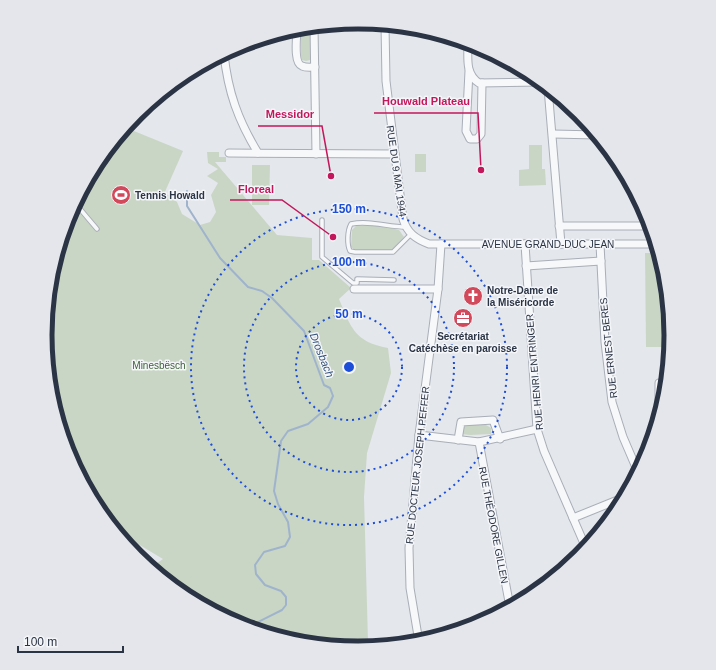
<svg xmlns="http://www.w3.org/2000/svg" width="716" height="670" font-family="Helvetica,sans-serif">
<style>
.green{fill:#c9d6c5}
.lines{fill:none;stroke-linecap:round;stroke-linejoin:round}
.stream{stroke:#9fb4cc;stroke-width:2}
.service-casing{stroke:#a9aeb7;stroke-width:5.5}
.minor-casing{stroke:#a9aeb7;stroke-width:9}
.service{stroke:#f7f8fa;stroke-width:3.5}
.minor{stroke:#f7f8fa;stroke-width:7}
.ring{fill:none;stroke:#1d4ed8;stroke-width:2;stroke-dasharray:2 4}
.labels{text-anchor:middle;stroke-width:3;stroke-linejoin:round;paint-order:stroke}
.street-label{font-size:10px;fill:#2b3445;stroke:#f4f6f9}
.poi-label{font-size:10px;font-weight:bold;fill:#2b3445;stroke:#f4f6f9;text-anchor:start}
.park-label{font-size:10px;fill:#3f6138;stroke:#f4f6f9}
.water-label{font-size:11px;font-style:italic;fill:#34527a;stroke:#f4f6f9}
.rim{fill:none;stroke:#2b3445;stroke-width:5}
.centre{fill:#1d4ed8;stroke:#f4f6f9;stroke-width:2}
.ring-label{font-size:12px;text-anchor:middle;font-weight:bold;fill:#1d4ed8;stroke:#f4f6f9;stroke-width:3;stroke-linejoin:round;paint-order:stroke}
.leader{fill:none;stroke:#c2185b;stroke-width:1.5}
.callout-dot{fill:#c2185b;stroke:#f4f6f9;stroke-width:1.5}
.callout-label{font-size:11px;text-anchor:middle;font-weight:bold;fill:#c2185b;stroke:#f4f6f9;stroke-width:3;stroke-linejoin:round;paint-order:stroke}
</style>
<rect width="100%" height="100%" fill="#e4e7ec"/>
<!-- green -->
<g class="green">
<polygon points="303,27 308,27 311,29 311,56 310,60 306,61 302,60 301,56 301,31"/>
<path d="M129,129L183,151L164,194H167L177,202L182,214L200,225L210,222L216,212L211,195L218,183L207,176L218,169L208,163L207,152H219V157H226V162H215L277,235L312,238V260H319L351,288L339,299C351,328 355,342 388,348L391,373L367,453L364,497L368,642L357,648L297,642L238,624L184,595L150,568L163,559L138,544L117,525L107,520L98,509L69,455L51,396L45,335L51,274L69,215L92,171L97,166L102,165Z"/>
<polygon points="529,145 542,145 542,169 545,169 546,185 519,186 519,170 529,169"/>
<rect x="415" y="154" width="11" height="18"/>
<polygon points="252,165 270,165 269,205 252,205"/>
<polygon points="356,226 385,226 399,230 404,237 392,250 355,250 351,247 352,230"/>
<path d="M645,253H659C667,282 673,317 670,347H646Z"/>
<polygon points="466,425 486,425 491,428 491,434 470,435 461,434 463,428"/>
</g>
<g class="lines">
<!-- stream -->
<polyline class="stream" points="187,191 187,206 220,258 248,287 262,291 272,298 304,331 324,385 330,388 333,396 328,407 308,424 288,431 281,441 274,491 278,504 288,522 290,537 285,546 264,552 255,565 256,574 265,585 281,591 286,597 286,605 282,610 248,627"/>
<defs>
<g id="service">
<polyline points="75,203 97,229"/>
<polyline points="322,220 322,257 353,283 357,283 357,279 394,280"/>
<path d="M406,227C388,227 369,220 351,224C347,231 347,245 350,251L355,252H393L411,234"/>
</g>
<g id="minor">
<path d="M385,25L386,81L403,219C407,233 416,239 429,244H656"/>
<polyline points="314,26 316,154"/>
<path d="M297,28C297,36 293,63 302,66C306,68 312,67 315,67"/>
<path d="M468,43C468,58 465,74 479,83L540,82"/>
<path d="M224,54C228,92 238,120 258,153"/>
<polyline points="469,71 466,131 470,139 477,139 481,134 482,83"/>
<polyline points="548,88 561,244"/>
<polyline points="553,134 597,135"/>
<polyline points="229,153 395,154"/>
<polyline points="559,226 650,226"/>
<polyline points="525,244 537,429 544,451 586,548"/>
<polyline points="600,244 605,342 612,402 623,437 638,472"/>
<polyline points="526,266 601,261"/>
<polyline points="354,289 438,289"/>
<polyline points="659,415 659,383 666,383"/>
<polyline points="419,435 479,442 537,429"/>
<polyline points="458,440 461,422 493,420 500,439"/>
<polyline points="479,442 510,607"/>
<polyline points="573,518 625,497"/>
<polyline points="419,642 410,588 409,548 419,435 438,289 441,244"/>
</g>
</defs>
<!-- service casing -->
<use href="#service" class="service-casing"/>
<!-- minor casing -->
<use href="#minor" class="minor-casing"/>
<!-- service -->
<use href="#service" class="service"/>
<!-- minor -->
<use href="#minor" class="minor"/>
</g>
<!-- distance rings -->
<g class="ring">
<circle cx="349" cy="367" r="53"/>
<circle cx="349" cy="367" r="105"/>
<circle cx="349" cy="367" r="158"/>
</g>
<!-- icons -->
<defs>
<symbol id="stadium-disc" viewBox="-11 -11 22 22"><circle r="9.5" fill="#d1495b" stroke="#f4f6f9"/><path d="M0-5a6.5 5 0 1 0 0 10a6.5 5 0 1 0 0-10ZM-3.5-1.8h7v3.6h-7Z" fill="#fff"/></symbol>
<symbol id="church-disc" viewBox="-11 -11 22 22"><circle r="9.5" fill="#d1495b" stroke="#f4f6f9"/><path d="M-1.2-6h2.4v3.5h3.3v2.4h-3.3V6h-2.4V-.1h-3.3v-2.4h3.3Z" fill="#fff"/></symbol>
<symbol id="office-disc" viewBox="-11 -11 22 22"><circle r="9.5" fill="#d1495b" stroke="#f4f6f9"/><path d="M-6-3h4V-5.5h4V-3h4V5H-6ZM-1-4.5V-3h2v-1.5ZM-6 0V1H6V0Z" fill="#fff"/></symbol>
</defs>
<g fill-rule="evenodd">
<use href="#stadium-disc" x="110" y="184" width="22" height="22"/>
<use href="#church-disc" x="462" y="285" width="22" height="22"/>
<use href="#office-disc" x="452" y="307" width="22" height="22"/>
</g>
<g class="labels">
<!-- street labels -->
<g class="street-label">
<text transform="translate(397 171) rotate(82)" y="4">RUE DU 9 MAI 1944</text>
<text x="548" y="248">AVENUE GRAND-DUC JEAN</text>
<text transform="translate(608 348) rotate(-96)" y="4">RUE ERNEST BERES</text>
<text transform="translate(534 372) rotate(-95)" y="4">RUE HENRI ENTRINGER</text>
<text transform="translate(417 465) rotate(-84)" y="4">RUE DOCTEUR JOSEPH PEFFER</text>
<text transform="translate(494 525) rotate(79)" y="4">RUE THÉODORE GILLEN</text>
</g>
<!-- poi labels -->
<g class="poi-label">
<text x="135" y="199">Tennis Howald</text>
<text x="487" y="294">Notre-Dame de<tspan x="487" dy="12">la Miséricorde</tspan></text>
<text x="463" y="340" text-anchor="middle">Secrétariat<tspan x="463" dy="12">Catéchèse en paroisse</tspan></text>
</g>
<!-- park labels -->
<g class="park-label">
<text x="159" y="369">Minesbësch</text>
</g>
<!-- water labels -->
<g class="water-label">
<text transform="translate(322 355) rotate(68)" y="4">Drosbach</text>
</g>
</g>
<!-- crop -->
<path d="M0 0H716V670H0ZM52 335a306 306 0 1 1 612 0a306 306 0 1 1-612 0Z" fill="#e4e6eb" fill-rule="evenodd"/>
<path class="rim" d="M52 335a306 306 0 1 1 612 0a306 306 0 1 1-612 0Z"/>
<circle cx="349" cy="367" r="6" class="centre"/>
<g class="ring-label">
<text x="349" y="213">150 m</text>
<text x="349" y="266">100 m</text>
<text x="349" y="318">50 m</text>
</g>
<!-- callouts -->
<path class="leader" d="M481 170L478 113H374M331 176L322 126H258M333 237L282 200H230"/>
<g class="callout-dot">
<circle cx="481" cy="170" r="4"/>
<circle cx="331" cy="176" r="4"/>
<circle cx="333" cy="237" r="4"/>
</g>
<g class="callout-label">
<text x="426" y="105">Houwald Plateau</text>
<text x="290" y="118">Messidor</text>
<text x="256" y="193">Floreal</text>
</g>
<!-- scale -->
<path d="M18 646v6h105v-6" fill="none" stroke="#2b3445" stroke-width="2"/>
<text x="24" y="646" font-size="12" fill="#2b3445" stroke="#f4f6f9" stroke-width="3" paint-order="stroke">100 m</text>
</svg>
